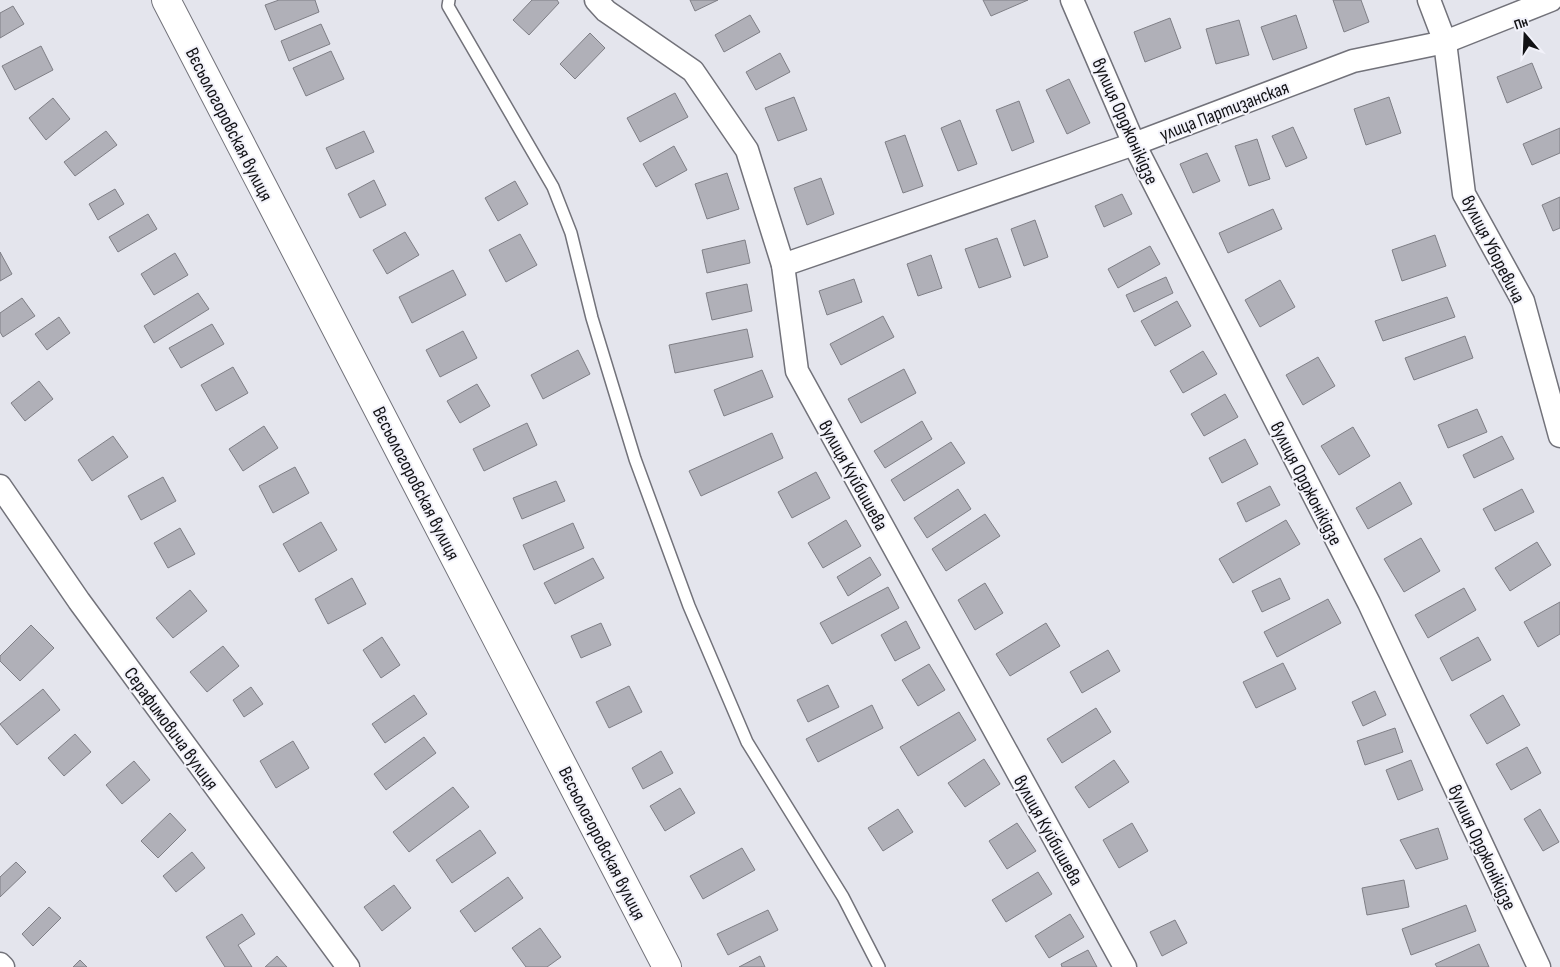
<svg xmlns="http://www.w3.org/2000/svg" width="1560" height="967" font-family="'Sofia Sans Condensed',sans-serif">
<style>
.building{fill:#b0b0b8;stroke:#7f7f86}
.lines{fill:none;stroke-linecap:round;stroke-linejoin:round}
.lane-casing{stroke:#72727a;stroke-width:14}
.street-casing{stroke:#72727a;stroke-width:25}
.secondary-casing{stroke:#72727a;stroke-width:30}
.lane{stroke:#fff;stroke-width:11}
.street{stroke:#fff;stroke-width:22}
.secondary{stroke:#fff;stroke-width:28}
.labels{text-anchor:middle;stroke-width:4;stroke-linejoin:round;paint-order:stroke}
.street-label{font-size:19px;fill:#121215;stroke:#f2f2fa}
</style>
<rect width="100%" height="100%" fill="#e4e5ed"/>
<!-- building -->
<g class="building">
<polygon points="279,0 315,0 319,12 275,30 265,5"/>
<polygon points="532,0 557,0 559,3 529,35 513,20"/>
<polygon points="690,0 718,0 695,11"/>
<polygon points="983,0 1028,0 991,16"/>
<polygon points="1333,0 1361,0 1369,22 1344,32"/>
<polygon points="13,6 24,24 0,38 0,13"/>
<polygon points="750,15 760,32 724,52 715,35"/>
<polygon points="1296,15 1307,48 1273,60 1261,27"/>
<polygon points="1170,18 1181,48 1145,62 1134,32"/>
<polygon points="1239,20 1249,55 1216,64 1206,29"/>
<polygon points="321,24 330,44 289,61 281,41"/>
<polygon points="590,33 605,48 575,79 560,64"/>
<polygon points="41,46 53,70 15,90 2,66"/>
<polygon points="331,51 344,79 306,96 293,68"/>
<polygon points="780,53 790,72 756,90 746,72"/>
<polygon points="1532,63 1542,88 1507,103 1497,77"/>
<polygon points="1069,79 1090,123 1067,134 1046,90"/>
<polygon points="675,93 688,117 640,142 627,118"/>
<polygon points="794,97 807,130 778,141 765,108"/>
<polygon points="1389,97 1401,133 1366,145 1354,109"/>
<polygon points="53,98 70,119 46,140 29,118"/>
<polygon points="1019,101 1034,142 1012,151 996,110"/>
<polygon points="960,120 977,164 958,171 941,128"/>
<polygon points="1293,127 1307,158 1286,167 1272,136"/>
<polygon points="1560,128 1560,153 1532,165 1523,144"/>
<polygon points="106,131 117,145 75,176 64,162"/>
<polygon points="364,131 374,152 336,169 326,148"/>
<polygon points="905,135 923,186 903,193 885,142"/>
<polygon points="1257,139 1270,179 1249,186 1235,146"/>
<polygon points="674,146 687,170 656,187 643,164"/>
<polygon points="1207,153 1220,181 1193,193 1180,164"/>
<polygon points="727,173 739,209 707,219 695,184"/>
<polygon points="821,178 834,214 807,225 794,188"/>
<polygon points="374,180 386,205 360,218 348,194"/>
<polygon points="515,181 528,204 498,221 485,198"/>
<polygon points="115,189 124,204 98,220 89,204"/>
<polygon points="1122,194 1132,214 1104,227 1095,206"/>
<polygon points="1560,197 1560,228 1553,231 1542,205"/>
<polygon points="1273,209 1282,229 1228,253 1219,233"/>
<polygon points="148,214 157,229 118,252 109,237"/>
<polygon points="1035,220 1048,257 1024,266 1011,229"/>
<polygon points="405,232 419,255 387,274 373,250"/>
<polygon points="520,234 537,265 506,282 489,250"/>
<polygon points="1435,235 1446,266 1402,281 1392,250"/>
<polygon points="997,238 1011,277 979,288 965,249"/>
<polygon points="745,240 750,263 707,273 702,250"/>
<polygon points="1150,246 1160,264 1118,288 1108,269"/>
<polygon points="0,252 12,274 0,281"/>
<polygon points="175,253 188,275 154,295 141,274"/>
<polygon points="931,255 942,288 918,296 907,264"/>
<polygon points="453,270 466,295 412,323 399,297"/>
<polygon points="1166,277 1173,293 1134,312 1126,295"/>
<polygon points="854,279 862,302 827,315 819,291"/>
<polygon points="1280,280 1295,307 1260,327 1245,300"/>
<polygon points="747,284 752,311 712,320 706,293"/>
<polygon points="198,293 209,309 154,343 144,326"/>
<polygon points="1447,297 1455,317 1383,341 1375,321"/>
<polygon points="22,298 35,316 3,337 0,332 0,313"/>
<polygon points="1177,301 1191,326 1155,346 1141,321"/>
<polygon points="883,316 894,337 841,365 830,344"/>
<polygon points="59,317 70,333 47,350 35,334"/>
<polygon points="212,324 224,344 181,368 169,348"/>
<polygon points="747,329 753,357 675,373 669,345"/>
<polygon points="463,331 477,358 440,377 426,350"/>
<polygon points="1465,336 1473,358 1414,380 1405,358"/>
<polygon points="578,350 590,374 543,399 531,375"/>
<polygon points="1203,351 1217,374 1183,393 1170,371"/>
<polygon points="1318,357 1335,386 1303,405 1286,375"/>
<polygon points="233,367 248,393 216,411 201,385"/>
<polygon points="904,369 916,393 861,423 848,399"/>
<polygon points="762,370 773,397 724,416 714,390"/>
<polygon points="39,381 53,399 25,421 11,403"/>
<polygon points="477,384 490,406 460,423 447,401"/>
<polygon points="1225,394 1238,417 1204,436 1191,414"/>
<polygon points="1477,409 1487,432 1448,448 1438,425"/>
<polygon points="922,421 932,439 885,468 874,451"/>
<polygon points="527,423 537,445 484,471 473,449"/>
<polygon points="264,426 278,448 243,471 229,449"/>
<polygon points="1353,427 1370,456 1339,475 1321,446"/>
<polygon points="772,433 783,458 701,496 689,471"/>
<polygon points="113,436 128,457 92,481 78,460"/>
<polygon points="1502,436 1514,459 1474,478 1463,455"/>
<polygon points="1245,439 1258,464 1222,483 1209,458"/>
<polygon points="951,442 965,463 904,501 891,480"/>
<polygon points="295,467 309,493 273,513 259,486"/>
<polygon points="816,472 830,498 792,518 778,492"/>
<polygon points="163,477 176,501 141,520 128,496"/>
<polygon points="556,481 565,501 522,519 513,498"/>
<polygon points="1400,482 1412,504 1368,529 1356,508"/>
<polygon points="1270,486 1280,505 1246,522 1237,503"/>
<polygon points="958,489 971,509 927,538 914,518"/>
<polygon points="1522,489 1534,512 1495,531 1483,509"/>
<polygon points="985,514 1000,536 946,571 932,549"/>
<polygon points="846,520 861,546 823,568 808,543"/>
<polygon points="1286,520 1300,544 1233,583 1219,559"/>
<polygon points="321,522 337,550 299,572 283,544"/>
<polygon points="573,523 584,548 534,570 523,545"/>
<polygon points="180,528 195,554 168,568 154,543"/>
<polygon points="1421,538 1440,571 1404,592 1384,559"/>
<polygon points="1537,542 1551,565 1510,591 1495,568"/>
<polygon points="870,557 881,575 848,596 837,577"/>
<polygon points="593,558 604,578 555,604 544,583"/>
<polygon points="352,578 366,604 328,624 315,599"/>
<polygon points="1280,578 1290,599 1262,612 1252,591"/>
<polygon points="985,583 1003,613 975,630 958,600"/>
<polygon points="888,587 899,608 832,644 820,623"/>
<polygon points="1464,588 1476,610 1428,638 1415,615"/>
<polygon points="190,590 207,611 173,638 156,618"/>
<polygon points="1328,599 1341,623 1277,657 1264,632"/>
<polygon points="1560,602 1560,634 1538,647 1524,622"/>
<polygon points="906,621 920,648 895,661 881,635"/>
<polygon points="601,623 611,645 581,658 571,636"/>
<polygon points="1046,623 1060,646 1010,676 996,654"/>
<polygon points="31,625 54,648 20,681 0,661 0,656"/>
<polygon points="382,637 400,665 381,678 363,650"/>
<polygon points="1478,637 1491,660 1452,681 1440,658"/>
<polygon points="223,646 239,666 207,692 190,672"/>
<polygon points="1108,650 1120,671 1082,693 1070,672"/>
<polygon points="1283,663 1296,689 1256,708 1243,682"/>
<polygon points="929,664 945,690 918,706 902,680"/>
<polygon points="828,685 839,707 808,722 797,700"/>
<polygon points="629,686 642,712 609,728 596,702"/>
<polygon points="251,687 263,704 244,717 233,700"/>
<polygon points="43,689 60,710 17,745 0,724"/>
<polygon points="1375,691 1386,715 1363,726 1352,702"/>
<polygon points="414,695 427,714 385,743 372,724"/>
<polygon points="1503,695 1520,725 1487,744 1470,715"/>
<polygon points="872,705 883,728 818,762 806,739"/>
<polygon points="1096,708 1111,732 1062,763 1047,739"/>
<polygon points="959,712 976,740 918,776 900,747"/>
<polygon points="1395,728 1403,752 1365,765 1357,741"/>
<polygon points="75,734 91,752 64,776 48,758"/>
<polygon points="424,737 436,753 386,790 374,774"/>
<polygon points="293,741 309,768 276,788 260,761"/>
<polygon points="1527,747 1541,773 1511,790 1496,764"/>
<polygon points="661,751 673,773 643,789 632,768"/>
<polygon points="984,759 1000,784 965,807 948,783"/>
<polygon points="1114,760 1129,782 1089,808 1075,787"/>
<polygon points="1411,760 1423,790 1398,800 1386,770"/>
<polygon points="134,761 150,780 122,804 106,785"/>
<polygon points="453,787 469,807 409,852 393,832"/>
<polygon points="680,788 695,813 665,831 650,806"/>
<polygon points="898,809 913,832 883,851 868,828"/>
<polygon points="1540,809 1559,842 1543,851 1524,819"/>
<polygon points="170,813 186,830 158,858 141,841"/>
<polygon points="1017,823 1036,851 1007,869 989,841"/>
<polygon points="1132,823 1148,851 1119,868 1103,840"/>
<polygon points="1438,828 1448,859 1416,869 1400,840"/>
<polygon points="480,830 496,853 452,883 436,860"/>
<polygon points="742,848 755,870 703,899 690,876"/>
<polygon points="192,852 205,868 176,892 163,876"/>
<polygon points="16,862 26,872 0,897 0,877"/>
<polygon points="1038,872 1052,894 1006,922 992,900"/>
<polygon points="508,877 523,898 475,932 460,911"/>
<polygon points="1404,880 1409,907 1367,915 1362,888"/>
<polygon points="394,885 411,908 382,931 364,907"/>
<polygon points="1466,905 1476,931 1411,955 1402,929"/>
<polygon points="49,907 61,918 33,946 22,934"/>
<polygon points="768,910 778,930 728,955 717,934"/>
<polygon points="242,914 255,934 238,945 252,967 225,967 206,937"/>
<polygon points="1070,914 1084,937 1049,958 1035,936"/>
<polygon points="1175,920 1187,943 1162,956 1150,932"/>
<polygon points="540,928 561,957 547,967 526,967 512,948"/>
<polygon points="1479,944 1489,967 1437,967 1435,964"/>
<polygon points="1088,950 1097,967 1062,967 1061,964"/>
<polygon points="277,956 287,967 265,967"/>
<polygon points="760,956 765,967 739,967"/>
<polygon points="80,960 87,967 73,967"/>
</g>
<g class="lines">
<defs>
<polyline id="lane" points="449,0 448,6 553,187 571,233 592,318 635,459 689,606 747,742 843,897 879,967"/>
<g id="street">
<polyline points="596,0 606,11 693,71 747,150 783,265 797,371 1125,967"/>
<polyline points="1072,0 1134,144 1369,603 1539,967"/>
<polyline points="1429,0 1445,42 1464,194 1523,301 1560,436"/>
<polyline points="783,265 1134,144 1353,61 1445,42 1551,0"/>
<polyline points="0,486 79,601 348,967"/>
<polyline points="0,964 3,967"/>
</g>
<polyline id="secondary" points="166,0 667,967"/>
</defs>
<!-- lane casing -->
<use href="#lane" class="lane-casing"/>
<!-- street casing -->
<use href="#street" class="street-casing"/>
<!-- secondary casing -->
<use href="#secondary" class="secondary-casing"/>
<!-- lane -->
<use href="#lane" class="lane"/>
<!-- street -->
<use href="#street" class="street"/>
<!-- secondary -->
<use href="#secondary" class="secondary"/>
</g>
<g class="labels">
<!-- street labels -->
<g class="street-label">
<text transform="translate(1224 110) rotate(-21)" y="7">улица Партизанская</text>
<text transform="translate(1126 121) rotate(66)" y="7">вулиця Орджонікідзе</text>
<text transform="translate(230 124) rotate(63)" y="7">Вєсьологоровская вулиця</text>
<text transform="translate(1494 249) rotate(63)" y="7">вулиця Уборевича</text>
<text transform="translate(854 475) rotate(61)" y="7">вулиця Куйбишева</text>
<text transform="translate(417 483) rotate(63)" y="7">Вєсьологоровская вулиця</text>
<text transform="translate(1307 483) rotate(63)" y="7">вулиця Орджонікідзе</text>
<text transform="translate(172 728) rotate(54)" y="7">Серафимовича вулиця</text>
<text transform="translate(1049 830) rotate(61)" y="7">вулиця Куйбишева</text>
<text transform="translate(603 843) rotate(63)" y="7">Вєсьологоровская вулиця</text>
<text transform="translate(1483 847) rotate(65)" y="7">вулиця Орджонікідзе</text>
</g>
</g>
<!-- north arrow -->
<g transform="translate(1525 35) rotate(341)" stroke="#f2f2fa" stroke-width="4" paint-order="stroke">
<path d="M0-4L9 19L0 12L-9 19Z" fill="#121215"/>
<text y="-8" font-size="14" font-weight="bold" text-anchor="middle" fill="#121215">Пн</text>
</g>
</svg>
